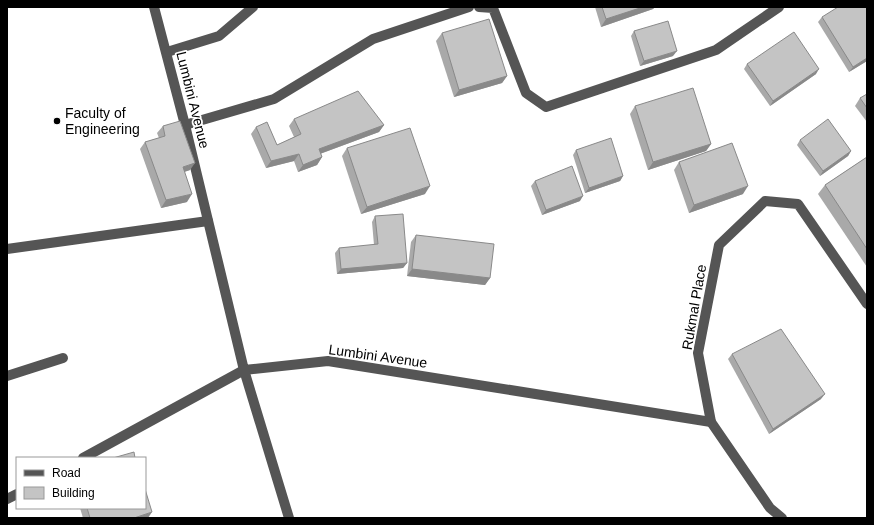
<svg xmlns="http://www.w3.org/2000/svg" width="874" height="525" font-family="Arial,sans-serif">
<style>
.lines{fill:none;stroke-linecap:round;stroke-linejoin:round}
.minor{stroke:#555;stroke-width:10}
.wall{fill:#a9a9a9}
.shaded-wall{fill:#898989}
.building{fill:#c4c4c4;stroke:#898989}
.poi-dot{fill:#000;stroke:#fff;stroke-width:1.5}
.labels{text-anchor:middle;stroke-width:3.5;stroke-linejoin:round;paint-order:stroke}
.street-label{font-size:14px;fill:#000;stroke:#fff}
.poi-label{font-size:14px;fill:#000;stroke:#fff;text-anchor:start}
</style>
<rect width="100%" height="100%" fill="#fff"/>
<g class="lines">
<!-- minor -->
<g class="minor">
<polyline points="154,7 185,125 244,370 328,361 711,422"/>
<polyline points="479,7 493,8 526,93 546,107 716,50 779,7"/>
<polyline points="167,52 219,36 253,7"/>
<polyline points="185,125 274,99 373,39 469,7"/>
<polyline points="7,249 208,221"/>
<polyline points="7,376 63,358"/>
<polyline points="83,458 244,370 289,518"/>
<polyline points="7,499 17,494"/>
<polyline points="782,518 770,508 711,422 698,353 719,245 765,201 798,204 867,304"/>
</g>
</g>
<!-- wall -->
<g class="wall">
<polygon points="595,7 655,7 653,9 601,27"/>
<polygon points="822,17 867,61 849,72 818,22"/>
<polygon points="634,31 673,56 640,66 631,36"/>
<polygon points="442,33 507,76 502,83 454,97 436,41"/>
<polygon points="747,64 816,74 770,106 744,69"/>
<polygon points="867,94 867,122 855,106 860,98"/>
<polygon points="635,106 711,144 706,151 648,170 630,114"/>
<polygon points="294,119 384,125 379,132 320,154 322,157 317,165 298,172 294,161 266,168 251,134 256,127 277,145 294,137 289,126"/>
<polygon points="163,126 190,170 184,172 187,202 161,208 140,149 145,142 159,138 157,133"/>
<polygon points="800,140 851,151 848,156 820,176 797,145"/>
<polygon points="347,148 425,194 361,214 342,156"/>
<polygon points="576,150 623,176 620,181 585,193 573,155"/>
<polygon points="867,157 867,267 818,194 825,185"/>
<polygon points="679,162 743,194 689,213 674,170"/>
<polygon points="535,181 580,201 542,215 531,186"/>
<polygon points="375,216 407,263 403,268 337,274 335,253 339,248 374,245 372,222"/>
<polygon points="416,235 490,278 485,285 407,276 411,242"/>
<polygon points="732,354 821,399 769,434 728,359"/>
<polygon points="80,508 145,508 148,518 83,518"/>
</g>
<!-- shaded-wall -->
<g class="shaded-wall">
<polygon points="643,7 655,7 653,9 601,27 606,19"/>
<polygon points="677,51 673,56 640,66 644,61"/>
<polygon points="867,58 867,61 849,72 853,67"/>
<polygon points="819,69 816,74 770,106 773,101"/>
<polygon points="507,76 502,83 454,97 459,90"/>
<polygon points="384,125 379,132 314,156 319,149"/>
<polygon points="711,144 706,151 648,170 653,162"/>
<polygon points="851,151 848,156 820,176 823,171"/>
<polygon points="299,154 294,161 266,168 271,161"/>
<polygon points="322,157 317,165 298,172 303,165"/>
<polygon points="195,163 190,170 178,174 183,167"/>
<polygon points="623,176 620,181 585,193 589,188"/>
<polygon points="430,186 425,194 361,214 367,207"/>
<polygon points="748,186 743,194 689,213 694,205"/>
<polygon points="192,194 187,202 161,208 166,200"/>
<polygon points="583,196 580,201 542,215 546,210"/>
<polygon points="407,263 403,268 337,274 341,269"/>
<polygon points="412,269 490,278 485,285 407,276"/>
<polygon points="825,394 821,399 769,434 773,429"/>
<polygon points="152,512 148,518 134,518"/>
</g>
<!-- building -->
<g class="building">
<polygon points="602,7 643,7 606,19"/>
<polygon points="838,7 867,7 867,58 853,67 822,17"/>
<polygon points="489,19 507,76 459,90 442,33"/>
<polygon points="668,21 677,51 644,61 634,31"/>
<polygon points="794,32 819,69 773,101 747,64"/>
<polygon points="693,88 711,144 653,162 635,106"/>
<polygon points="358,91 384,125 319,149 322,157 303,165 299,154 271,161 256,127 267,122 277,145 301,134 294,119"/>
<polygon points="867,94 867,108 860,98"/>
<polygon points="828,119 851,151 823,171 800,140"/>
<polygon points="180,121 195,163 183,167 192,194 166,200 145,142 165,136 163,126"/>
<polygon points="410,128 430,186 367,207 347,148"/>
<polygon points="611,138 623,176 589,188 576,150"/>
<polygon points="732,143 748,186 694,205 679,162"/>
<polygon points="867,157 867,249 825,185"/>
<polygon points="572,166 583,196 546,210 535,181"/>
<polygon points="403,214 407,263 341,269 339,248 378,244 375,216"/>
<polygon points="416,235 494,244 490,278 412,269"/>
<polygon points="781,329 825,394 773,429 732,354"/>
<polygon points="134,452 135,458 113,458"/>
<polygon points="145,489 152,512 134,518 90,518 87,508 145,508"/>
</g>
<!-- markers -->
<circle class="poi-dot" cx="57" cy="121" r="4"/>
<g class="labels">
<!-- street labels -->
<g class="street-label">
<text transform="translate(193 100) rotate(76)" y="5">Lumbini Avenue</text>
<text transform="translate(694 307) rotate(-80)" y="5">Rukmal Place</text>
<text transform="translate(378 356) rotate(8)" y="5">Lumbini Avenue</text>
</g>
<!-- poi labels -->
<g class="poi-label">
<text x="65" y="118">Faculty of<tspan x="65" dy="16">Engineering</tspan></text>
</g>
</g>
<!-- border -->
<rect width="874" height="525" fill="none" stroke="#000000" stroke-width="16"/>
<!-- legend -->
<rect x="16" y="457" width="130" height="52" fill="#ffffff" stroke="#999999"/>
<rect x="24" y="470" width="20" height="6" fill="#555555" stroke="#999999"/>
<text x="52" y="477" font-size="12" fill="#000000">Road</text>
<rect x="24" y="487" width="20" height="12" fill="#c4c4c4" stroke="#999999"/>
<text x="52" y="497" font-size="12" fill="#000000">Building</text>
</svg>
